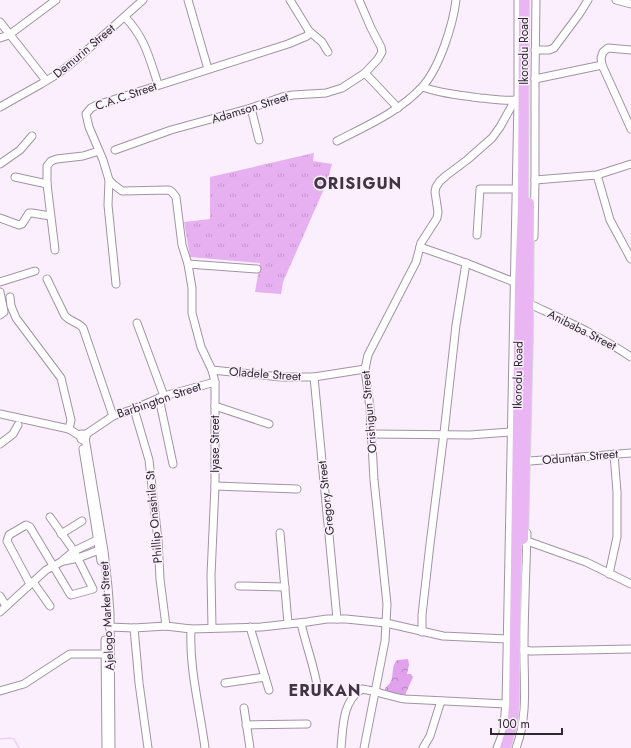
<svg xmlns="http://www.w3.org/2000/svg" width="631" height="748" font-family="Jost,sans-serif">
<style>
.grass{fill:url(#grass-tufts)}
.forest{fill:url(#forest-crowns)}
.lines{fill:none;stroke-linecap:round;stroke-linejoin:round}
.stream{stroke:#f2ccfa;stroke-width:1.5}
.minor-casing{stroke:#a193a4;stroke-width:9}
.highway-casing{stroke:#d9d8da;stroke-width:12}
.minor{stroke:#fff;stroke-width:7}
.highway{stroke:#e9b6f3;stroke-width:10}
.labels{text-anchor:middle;stroke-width:3;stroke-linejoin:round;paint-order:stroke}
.street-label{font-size:12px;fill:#2e282f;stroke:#fbeffe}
.district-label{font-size:16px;font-weight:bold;letter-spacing:1px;fill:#413543;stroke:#fbeffe}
</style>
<defs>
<pattern id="grass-tufts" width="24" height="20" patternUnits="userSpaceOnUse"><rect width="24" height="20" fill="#e6b0f1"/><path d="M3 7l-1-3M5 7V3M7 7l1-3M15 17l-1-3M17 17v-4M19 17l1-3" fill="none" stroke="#c697cf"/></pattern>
<pattern id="forest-crowns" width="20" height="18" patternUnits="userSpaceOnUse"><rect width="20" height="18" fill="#e0a2ed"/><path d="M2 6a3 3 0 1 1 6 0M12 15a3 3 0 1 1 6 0" fill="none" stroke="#b684c0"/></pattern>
</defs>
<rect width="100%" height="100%" fill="#fbeffe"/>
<!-- grass -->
<polygon class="grass" points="314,153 313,161 332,164 327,182 283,282 281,294 255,292 260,263 190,257 184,222 210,219 210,177"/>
<!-- forest -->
<path class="forest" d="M408,659L409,665L407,674H411L413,677L405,695L385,691V688C397,680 389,669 397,660Z"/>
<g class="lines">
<!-- stream -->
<polyline class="stream" points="0,739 9,738 14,739 19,748"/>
<defs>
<g id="minor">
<polyline points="188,0 208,69"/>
<polyline points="616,0 631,4"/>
<path d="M125,17C145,38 149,57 158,84"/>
<polyline points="0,22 44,78"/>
<polyline points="309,31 322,42 328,52"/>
<polyline points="0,38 9,35 56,0"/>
<polyline points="535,50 549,50 554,48 580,13 588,0"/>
<polyline points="631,50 608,48 603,52 601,58 602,65 631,129"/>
<polyline points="365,73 398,108"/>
<polyline points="535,79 602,65"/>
<path d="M423,87C441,94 461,95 480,98C493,99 505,101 518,100"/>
<polyline points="0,107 41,84 59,73 77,59 143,0"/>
<polyline points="251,108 259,140"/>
<path d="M337,141C366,126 399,112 422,87C439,69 453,25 456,0"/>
<polyline points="115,150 171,130 251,108 282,97 293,95 326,93 342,88 365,73 378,59 382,52 381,47 371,28 359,0"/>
<polyline points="0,164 20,150 32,136"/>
<polyline points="597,175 610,220 631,259"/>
<polyline points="15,177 47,184"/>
<polyline points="109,180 108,205 116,284"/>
<polyline points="535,180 597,175 631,164"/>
<polyline points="0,218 19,225 22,224 29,213 32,213 50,216"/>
<polyline points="477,235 480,189 516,189"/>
<polyline points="534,237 535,180 535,79 536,0"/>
<polyline points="420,247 466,263 514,282"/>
<polyline points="55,250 47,184 47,166 51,161 57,159 83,156 99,151"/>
<polyline points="188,264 257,269"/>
<path d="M47,279L65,316C71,322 78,322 83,328L113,416"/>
<polyline points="0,282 35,271"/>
<polyline points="0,292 4,312 0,315"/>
<polyline points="10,297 11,306 16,318 61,378 71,420 69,429"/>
<path d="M532,305C566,321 600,336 631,357"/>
<polyline points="137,323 164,396"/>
<polyline points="212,370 281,377 314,377 365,369"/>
<polyline points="314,377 337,619"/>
<polyline points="159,398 173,464"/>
<polyline points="215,406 269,424"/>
<polyline points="134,409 149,460 158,540 160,579 166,626"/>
<polyline points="0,414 69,429 80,436 81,439 83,440 86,437 84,434 81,434 80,436"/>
<polyline points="372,434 470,435 511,432"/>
<polyline points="85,435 113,416 134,409 164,396 215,382"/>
<polyline points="85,438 104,551 108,587 110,613 111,748"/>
<polyline points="0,444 13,434 18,425"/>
<polyline points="83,449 101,561"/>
<polyline points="530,461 631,453"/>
<polyline points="215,486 297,489"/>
<polyline points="280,533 288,623"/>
<polyline points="61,534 82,521"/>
<polyline points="527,541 586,562 631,584"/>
<polyline points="64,561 78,558 99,550"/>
<polyline points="609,574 617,537 617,492 614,454"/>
<polyline points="33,582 50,606"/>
<polyline points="30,584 7,541 9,535 26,525 30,527 70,594 71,595 93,589 74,551 50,517"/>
<polyline points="239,586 285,587"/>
<polyline points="0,596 6,606"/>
<polyline points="0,612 46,570 61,562 74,551 97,540"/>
<path d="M301,623C306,646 315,668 318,691"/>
<polyline points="109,627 134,628 166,626 191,629 261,627 307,622 327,619 346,619 386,623 443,636 507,639"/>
<polyline points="250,627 269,690"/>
<polyline points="134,628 139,683 148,748"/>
<polyline points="212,628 211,575 215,486 215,382 212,370 201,347 192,313 192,288 188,264 182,245 176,197 172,192 169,190 122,191 113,184 109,180 103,160 89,127 86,114 91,108 97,105 288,44 307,36 309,34 309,31 290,0"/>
<path d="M191,629C189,669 200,709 205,748"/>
<polyline points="422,632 422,615 430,544 444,433 456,325 466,263"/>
<polyline points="105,640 106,748"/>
<polyline points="524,650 531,651 631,649"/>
<polyline points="225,683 265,677"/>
<polyline points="0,691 24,684 70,654 105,654"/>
<polyline points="244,708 250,748"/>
<polyline points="246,725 307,724"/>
<path d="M341,748C343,728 342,701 362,689C377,691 390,697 405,699L506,704"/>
<polyline points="364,748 385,641 387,604 374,480 370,408 365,369 368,355 416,262 421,243 437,218 438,212 435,192 436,187 440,181 447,175 467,160 492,138 500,127 515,100"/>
<polyline points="423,748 430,736 441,701"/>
<polyline points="497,748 503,733 506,704 518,100 518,0"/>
<path d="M516,748C528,717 524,683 524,650C524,611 526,572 527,533"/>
</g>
<g id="highway">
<polyline points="523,539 528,332 529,203"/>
<polyline points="505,748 513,722 514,704 520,284 523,206 524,0"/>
</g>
</defs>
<!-- minor casing -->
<use href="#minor" class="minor-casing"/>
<!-- highway casing -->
<use href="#highway" class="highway-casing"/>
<!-- minor -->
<use href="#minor" class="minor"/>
<!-- highway -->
<use href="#highway" class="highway"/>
</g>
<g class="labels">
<!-- street labels -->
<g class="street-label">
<text transform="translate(84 51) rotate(-40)" y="4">Demurin Street</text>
<text transform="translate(524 51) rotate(-90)" y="4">Ikorodu Road</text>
<text transform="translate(126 96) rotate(-19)" y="4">C.A.C Street</text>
<text transform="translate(250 108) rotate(-17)" y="4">Adamson Street</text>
<text transform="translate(582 330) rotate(27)" y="4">Anibaba Street</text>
<text transform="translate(265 374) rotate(4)" y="4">Oladele Street</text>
<text transform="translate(518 375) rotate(-89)" y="4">Ikorodu Road</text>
<text transform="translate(159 400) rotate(-19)" y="4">Barbington Street</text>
<text transform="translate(369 412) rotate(-95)" y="4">Orishigun Street</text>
<text transform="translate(215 444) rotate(-90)" y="4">Iyase Street</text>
<text transform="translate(580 457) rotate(-5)" y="4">Oduntan Street</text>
<text transform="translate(326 498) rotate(-96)" y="4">Gregory Street</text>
<text transform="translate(154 517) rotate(-95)" y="4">Phillip Onashile St</text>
<text transform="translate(107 616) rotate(-93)" y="4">Ajelogo Market Street</text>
</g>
<!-- district labels -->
<g class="district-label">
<text x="358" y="189">ORISIGUN</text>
<text x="325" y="696">ERUKAN</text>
</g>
</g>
<!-- scale -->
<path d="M491 728v6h71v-6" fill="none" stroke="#2e282f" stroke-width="2"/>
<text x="497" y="728" font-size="12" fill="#2e282f" stroke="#fbeffe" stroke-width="3" paint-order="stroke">100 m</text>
</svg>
